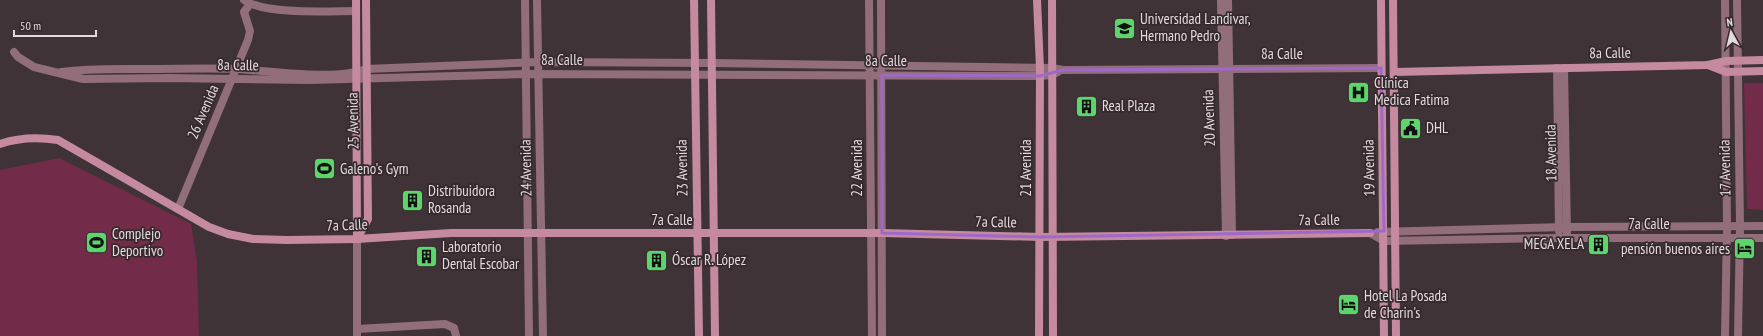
<svg xmlns="http://www.w3.org/2000/svg" width="1763" height="336" font-family="'PT Sans Narrow',sans-serif">
<style>
.green{fill:#722c4a}
.lines{fill:none;stroke-linecap:round;stroke-linejoin:round}
.street{stroke:#926d7a;stroke-width:8}
.secondary{stroke:#c58a9f;stroke-width:8}
.marked{fill:none;stroke:#9f69ca;stroke-width:3;stroke-linejoin:round}
.labels{text-anchor:middle;stroke-width:3.5;stroke-linejoin:round;paint-order:stroke}
.poi-label{font-size:15px;fill:#e2dadd;stroke:#35292d;text-anchor:start}
.street-label{font-size:15px;fill:#e2dadd;stroke:#35292d}
</style>
<rect width="100%" height="100%" fill="#3f3337"/>
<!-- green -->
<g class="green">
<polygon points="1744,83 1763,83 1763,210 1747,209"/>
<polygon points="59,158 191,224 197,262 199,336 0,336 0,170"/>
</g>
<g class="lines">
<!-- street -->
<g class="street">
<path d="M244,0C266,15 328,11 356,11"/>
<polyline points="525,0 529,336"/>
<polyline points="537,0 543,336"/>
<polyline points="869,0 872,336"/>
<polyline points="881,0 882,336"/>
<polyline points="1221,0 1226,236"/>
<polyline points="1228,0 1232,235"/>
<polyline points="1725,0 1727,226 1725,336"/>
<polyline points="1737,0 1740,226 1738,336"/>
<polyline points="14,52 18,57 34,67 83,79 167,78 310,80 525,74 1040,76 1052,75 1058,72"/>
<polyline points="1557,68 1559,231"/>
<polyline points="1564,68 1567,233"/>
<path d="M61,72C90,68 117,69 146,69C176,69 207,68 237,69C270,71 338,81 366,69L539,62L712,63L1052,68L1063,70L1381,68"/>
<polyline points="178,209 248,40 250,31 244,12 250,4"/>
<polyline points="1378,232 1566,227 1763,226"/>
<polyline points="1370,233 1384,241 1560,238 1763,238"/>
<polyline points="357,329 445,324 454,328 456,336"/>
<polyline points="357,336 357,239"/>
</g>
<!-- secondary -->
<g class="secondary">
<polyline points="356,0 357,238"/>
<polyline points="694,0 699,336"/>
<polyline points="711,0 715,336"/>
<polyline points="1037,0 1040,68 1039,336"/>
<polyline points="1052,0 1053,336"/>
<polyline points="1381,0 1384,336"/>
<polyline points="1393,0 1396,336"/>
<polyline points="1708,65 1726,72 1763,71"/>
<polyline points="1394,72 1708,65 1726,61 1763,60"/>
<path d="M0,144C20,137 38,137 58,140L209,227L228,234L253,239L287,240L357,239L451,233H882L1041,237L1370,233"/>
<polyline points="357,239 368,219 366,0"/>
</g>
</g>
<!-- marked area -->
<path class="marked" d="M1381,68L1384,231L1041,237L882,233V75L1040,76L1063,70Z"/>
<!-- icons -->
<defs>
<symbol id="university-square" viewBox="-11 -11 22 22"><rect x="-9" y="-9" width="18" height="18" rx="4" fill="#5ed56c" stroke="#35292d"/><path d="M0-5L7-2L0 1L-7-2ZM-4 1L0 2.5L4 1V4Q0 6-4 4Z" fill="#111"/></symbol>
<symbol id="hospital-square" viewBox="-11 -11 22 22"><rect x="-9" y="-9" width="18" height="18" rx="4" fill="#5ed56c" stroke="#35292d"/><path d="M-5-5h3v3.5h4V-5h3V5h-3V1.5h-4V5h-3Z" fill="#111"/></symbol>
<symbol id="building-square" viewBox="-11 -11 22 22"><rect x="-9" y="-9" width="18" height="18" rx="4" fill="#5ed56c" stroke="#35292d"/><path d="M-4-6H4V6H1V3H-1V6H-4ZM-2.5-4.3h1.7v1.8h-1.7ZM.8-4.3h1.7v1.8H.8ZM-2.5-1h1.7V.8h-1.7ZM.8-1h1.7V.8H.8Z" fill="#111"/></symbol>
<symbol id="civic-square" viewBox="-11 -11 22 22"><rect x="-9" y="-9" width="18" height="18" rx="4" fill="#5ed56c" stroke="#35292d"/><path d="M-.6-6.5H3V-4.5H.6V-3L4-1V1h2V6H-6V1h2V-1L-.6-3ZM-1.2 2.5V6h2.4V2.5Z" fill="#111"/></symbol>
<symbol id="stadium-square" viewBox="-11 -11 22 22"><rect x="-9" y="-9" width="18" height="18" rx="4" fill="#5ed56c" stroke="#35292d"/><path d="M0-5a6.5 5 0 1 0 0 10a6.5 5 0 1 0 0-10ZM-3.5-1.8h7v3.6h-7Z" fill="#111"/></symbol>
<symbol id="hotel-square" viewBox="-11 -11 22 22"><rect x="-9" y="-9" width="18" height="18" rx="4" fill="#5ed56c" stroke="#35292d"/><path d="M-6-4.5h1.5V1H6V5H4.5V3h-9V5H-6ZM-4 0a1.8 1.8 0 1 1 3.6 0ZM.5 0V-2.5h3Q6-2.5 6 0Z" fill="#111"/></symbol>
</defs>
<g fill-rule="evenodd">
<use href="#university-square" x="1112" y="16" width="25" height="25"/>
<use href="#hospital-square" x="1346" y="80" width="25" height="25"/>
<use href="#building-square" x="1074" y="94" width="25" height="25"/>
<use href="#civic-square" x="1398" y="116" width="25" height="25"/>
<use href="#stadium-square" x="312" y="156" width="25" height="25"/>
<use href="#building-square" x="400" y="188" width="25" height="25"/>
<use href="#stadium-square" x="84" y="230" width="25" height="25"/>
<use href="#building-square" x="1586" y="232" width="25" height="25"/>
<use href="#hotel-square" x="1732" y="236" width="25" height="25"/>
<use href="#building-square" x="414" y="244" width="25" height="25"/>
<use href="#building-square" x="644" y="248" width="25" height="25"/>
<use href="#hotel-square" x="1336" y="292" width="25" height="25"/>
</g>
<g class="labels">
<!-- poi labels -->
<g class="poi-label">
<text x="1140" y="24">Universidad Landivar,<tspan x="1140" dy="17">Hermano Pedro</tspan></text>
<text x="1374" y="88">Clínica<tspan x="1374" dy="17">Medica Fatima</tspan></text>
<text x="1102" y="111">Real Plaza</text>
<text x="1426" y="133">DHL</text>
<text x="340" y="174">Galeno's Gym</text>
<text x="428" y="196">Distribuidora<tspan x="428" dy="17">Rosanda</tspan></text>
<text x="112" y="239">Complejo<tspan x="112" dy="17">Deportivo</tspan></text>
<text x="1584" y="249" text-anchor="end">MEGA XELA</text>
<text x="442" y="252">Laboratorio<tspan x="442" dy="17">Dental Escobar</tspan></text>
<text x="1730" y="254" text-anchor="end">pensión buenos aires</text>
<text x="672" y="265">Óscar R. López</text>
<text x="1364" y="301">Hotel La Posada<tspan x="1364" dy="17">de Charin's</tspan></text>
</g>
<!-- street labels -->
<g class="street-label">
<text transform="translate(1610 53) rotate(-1)" y="5">8a Calle</text>
<text x="1282" y="59">8a Calle</text>
<text x="562" y="65">8a Calle</text>
<text x="886" y="66">8a Calle</text>
<text transform="translate(238 65) rotate(1)" y="5">8a Calle</text>
<text transform="translate(203 112) rotate(-67)" y="5">26 Avenida</text>
<text transform="translate(1209 118) rotate(-92)" y="5">20 Avenida</text>
<text transform="translate(353 121) rotate(-91)" y="5">25 Avenida</text>
<text transform="translate(1551 153) rotate(-91)" y="5">18 Avenida</text>
<text transform="translate(526 168) rotate(-91)" y="5">24 Avenida</text>
<text transform="translate(682 168) rotate(-91)" y="5">23 Avenida</text>
<text transform="translate(857 168) rotate(-90)" y="5">22 Avenida</text>
<text transform="translate(1026 168) rotate(-90)" y="5">21 Avenida</text>
<text transform="translate(1369 168) rotate(-91)" y="5">19 Avenida</text>
<text transform="translate(1725 168) rotate(-91)" y="5">17 Avenida</text>
<text x="672" y="225">7a Calle</text>
<text transform="translate(1319 220) rotate(-1)" y="5">7a Calle</text>
<text transform="translate(996 222) rotate(1)" y="5">7a Calle</text>
<text x="1649" y="229">7a Calle</text>
<text transform="translate(347 225) rotate(-2)" y="5">7a Calle</text>
</g>
</g>
<!-- north arrow -->
<g transform="translate(1731 32) rotate(352)" stroke="#35292d" stroke-width="3" paint-order="stroke">
<path d="M0-3L7 15L0 10L-7 15Z" fill="#e2dadd"/>
<text y="-6" font-size="11" font-weight="bold" text-anchor="middle" fill="#e2dadd">N</text>
</g>
<!-- scale -->
<path d="M14 30v6h82v-6" fill="none" stroke="#e2dadd" stroke-width="2"/>
<text x="20" y="30" font-size="12" fill="#e2dadd" stroke="#35292d" stroke-width="3" paint-order="stroke">50 m</text>
</svg>
